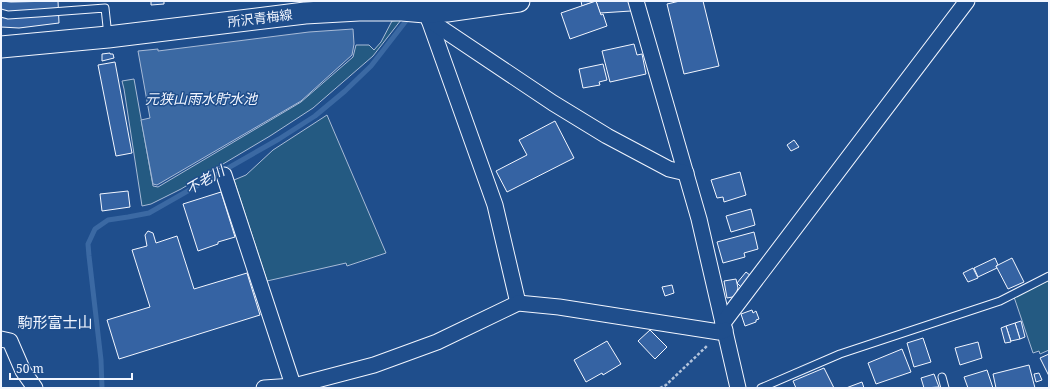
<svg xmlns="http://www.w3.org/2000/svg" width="1050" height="389" font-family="'Noto Serif','Noto Sans JP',serif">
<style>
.green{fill:#245a82;stroke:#a8bbd7}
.water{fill:#3b69a3;stroke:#a8bbd7}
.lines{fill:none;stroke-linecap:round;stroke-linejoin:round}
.stream{stroke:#3b69a3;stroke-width:5}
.building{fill:#3563a3;stroke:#f2f6ff}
.lane-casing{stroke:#f2f6ff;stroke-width:9}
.street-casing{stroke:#f2f6ff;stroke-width:17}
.secondary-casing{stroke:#f2f6ff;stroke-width:23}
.path{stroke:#b3c4dc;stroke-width:2.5;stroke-dasharray:3 2;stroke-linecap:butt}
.lane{stroke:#1f4e8c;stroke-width:7}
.street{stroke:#1f4e8c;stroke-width:15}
.secondary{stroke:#1f4e8c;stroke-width:21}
.labels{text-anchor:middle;stroke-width:3;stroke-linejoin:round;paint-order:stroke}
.street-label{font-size:13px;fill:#f2f6ff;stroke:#1f4e8c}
.water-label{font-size:14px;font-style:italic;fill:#f2f6ff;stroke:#1f4e8c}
.quarter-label{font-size:15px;fill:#f2f6ff;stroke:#1f4e8c}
</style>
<rect width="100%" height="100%" fill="#1f4e8c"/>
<!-- green -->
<g class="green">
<polygon points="401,20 373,56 313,108 270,136 181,189 151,204 142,206 124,89 122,81 134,79 153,186 158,187 301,102 353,57 356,45 369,45 374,50 381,42 392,21"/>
<polygon points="327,115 386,253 347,266 346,263 267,281 234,180 246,175 273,150"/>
<polygon points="1049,280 1049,350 1040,354 1039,351 1033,353 1014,297"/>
</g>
<!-- water -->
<polygon class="water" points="353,29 354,44 352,55 301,101 157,185 153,184 141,120 150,118 138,51 158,49 158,51 309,32"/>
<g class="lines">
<!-- stream -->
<polyline class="stream" points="102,388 101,360 89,256 88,244 95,229 108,220 128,217 149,213 279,139 315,116 345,91 371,66 409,17"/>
</g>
<!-- building -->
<g class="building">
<polygon points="1,1 11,2 58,1 59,23 19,28 1,27"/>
<polygon points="151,1 164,1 164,4 151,5"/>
<polygon points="581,1 629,1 631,11 600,13 596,1 582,6"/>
<polygon points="596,1 601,15 603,14 607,26 570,39 561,13"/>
<polygon points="680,1 703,1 719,66 684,74 667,4"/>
<polygon points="634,44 637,55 642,54 646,74 610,82 602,51"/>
<polygon points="110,53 110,54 113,54 114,58 102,61 102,54"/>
<polygon points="115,62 132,153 116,156 98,65"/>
<polygon points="603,64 607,80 599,82 600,85 583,88 579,69"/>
<polygon points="555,121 574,158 507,192 496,171 527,155 519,140"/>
<polygon points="794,140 799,147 791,151 787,145"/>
<polygon points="740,172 746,195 724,202 723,197 717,198 711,180"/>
<polygon points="128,191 130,207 102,211 100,194"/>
<polygon points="221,192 235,237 218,242 218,244 198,251 183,204"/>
<polygon points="751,209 755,225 731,232 726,216"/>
<polygon points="148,231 153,233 156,243 177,236 194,289 247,273 260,315 119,359 107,320 150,307 132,250 147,246 145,235"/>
<polygon points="754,232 758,249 744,253 745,257 723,263 717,242"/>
<polygon points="995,258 998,265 996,266 997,268 978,277 974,268"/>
<polygon points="1012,258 1024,282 1008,289 996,266"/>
<polygon points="973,268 978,278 968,282 963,273"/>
<polygon points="746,272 751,276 742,288 737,283"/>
<polygon points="736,279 738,288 737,291 738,296 727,298 724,281"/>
<polygon points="672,285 674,293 665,296 662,287"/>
<polygon points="752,310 753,313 756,311 759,319 756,320 756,322 745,326 741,314"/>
<polygon points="1021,321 1025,337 1020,339 1015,323"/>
<polygon points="1015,323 1020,339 1011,341 1006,326"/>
<polygon points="1006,326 1011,342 1005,343 1001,328"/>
<polygon points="650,330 667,347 655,359 638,341"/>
<polygon points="923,338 931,362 914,367 907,343"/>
<polygon points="607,341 621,364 603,375 602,373 586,382 574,360"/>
<polygon points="978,342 982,358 960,365 955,348"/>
<polygon points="902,349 911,372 876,384 868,363"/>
<polygon points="1049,354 1049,376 1040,358"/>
<polygon points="1029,365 1035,388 996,388 993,374"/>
<polygon points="824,368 834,388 796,388 793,381"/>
<polygon points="987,370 993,388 968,388 964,377"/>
<polygon points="1039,373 1042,380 1036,382 1034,374"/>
<polygon points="934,374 939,387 924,388 921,378"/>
<polygon points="862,382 864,388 846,388"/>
</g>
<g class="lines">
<defs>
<g id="lane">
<polyline points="1,13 8,15 38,13 105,8 108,36"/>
<polyline points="942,377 945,388"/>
<polyline points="761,388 840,354 1000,301 1049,276"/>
</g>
<g id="street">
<polyline points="636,1 699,219 738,388"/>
<polyline points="425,12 429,20 495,205 518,303"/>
<polyline points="429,20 553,103 607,136 669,169 686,173"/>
<polyline points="224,175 294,388"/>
<polyline points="723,323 967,1"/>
<polyline points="1,339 10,341 23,371 35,388"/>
<polyline points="264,388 294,386 374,365 437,342 518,303 559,307 719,332 725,330"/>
</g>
<polyline id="secondary" points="1,47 108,37 305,13 359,10 402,10 425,12 447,11 519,1"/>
</defs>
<!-- lane casing -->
<use href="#lane" class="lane-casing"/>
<!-- street casing -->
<use href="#street" class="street-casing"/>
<!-- secondary casing -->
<use href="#secondary" class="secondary-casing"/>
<!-- path -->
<polyline class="path" points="660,388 666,385 707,346"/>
<!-- lane -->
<use href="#lane" class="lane"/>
<!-- street -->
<use href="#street" class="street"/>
<!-- secondary -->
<use href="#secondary" class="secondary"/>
</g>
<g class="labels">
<!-- street labels -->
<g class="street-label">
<text transform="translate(260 18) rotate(-7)" y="5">所沢青梅線</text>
</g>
<!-- water labels -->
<g class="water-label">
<text x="201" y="104">元狭山雨水貯水池</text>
<text transform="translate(205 180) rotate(-30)" y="5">不老川</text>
</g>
<!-- quarter labels -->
<g class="quarter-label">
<text x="55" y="328">駒形富士山</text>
</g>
</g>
<!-- border -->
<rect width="1050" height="389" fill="none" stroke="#f2f6ff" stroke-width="4"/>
<!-- scale -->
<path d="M10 373v6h122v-6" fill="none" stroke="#f2f6ff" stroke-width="2"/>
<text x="16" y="373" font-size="12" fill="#f2f6ff" stroke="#1f4e8c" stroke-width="3" paint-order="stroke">50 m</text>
</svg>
